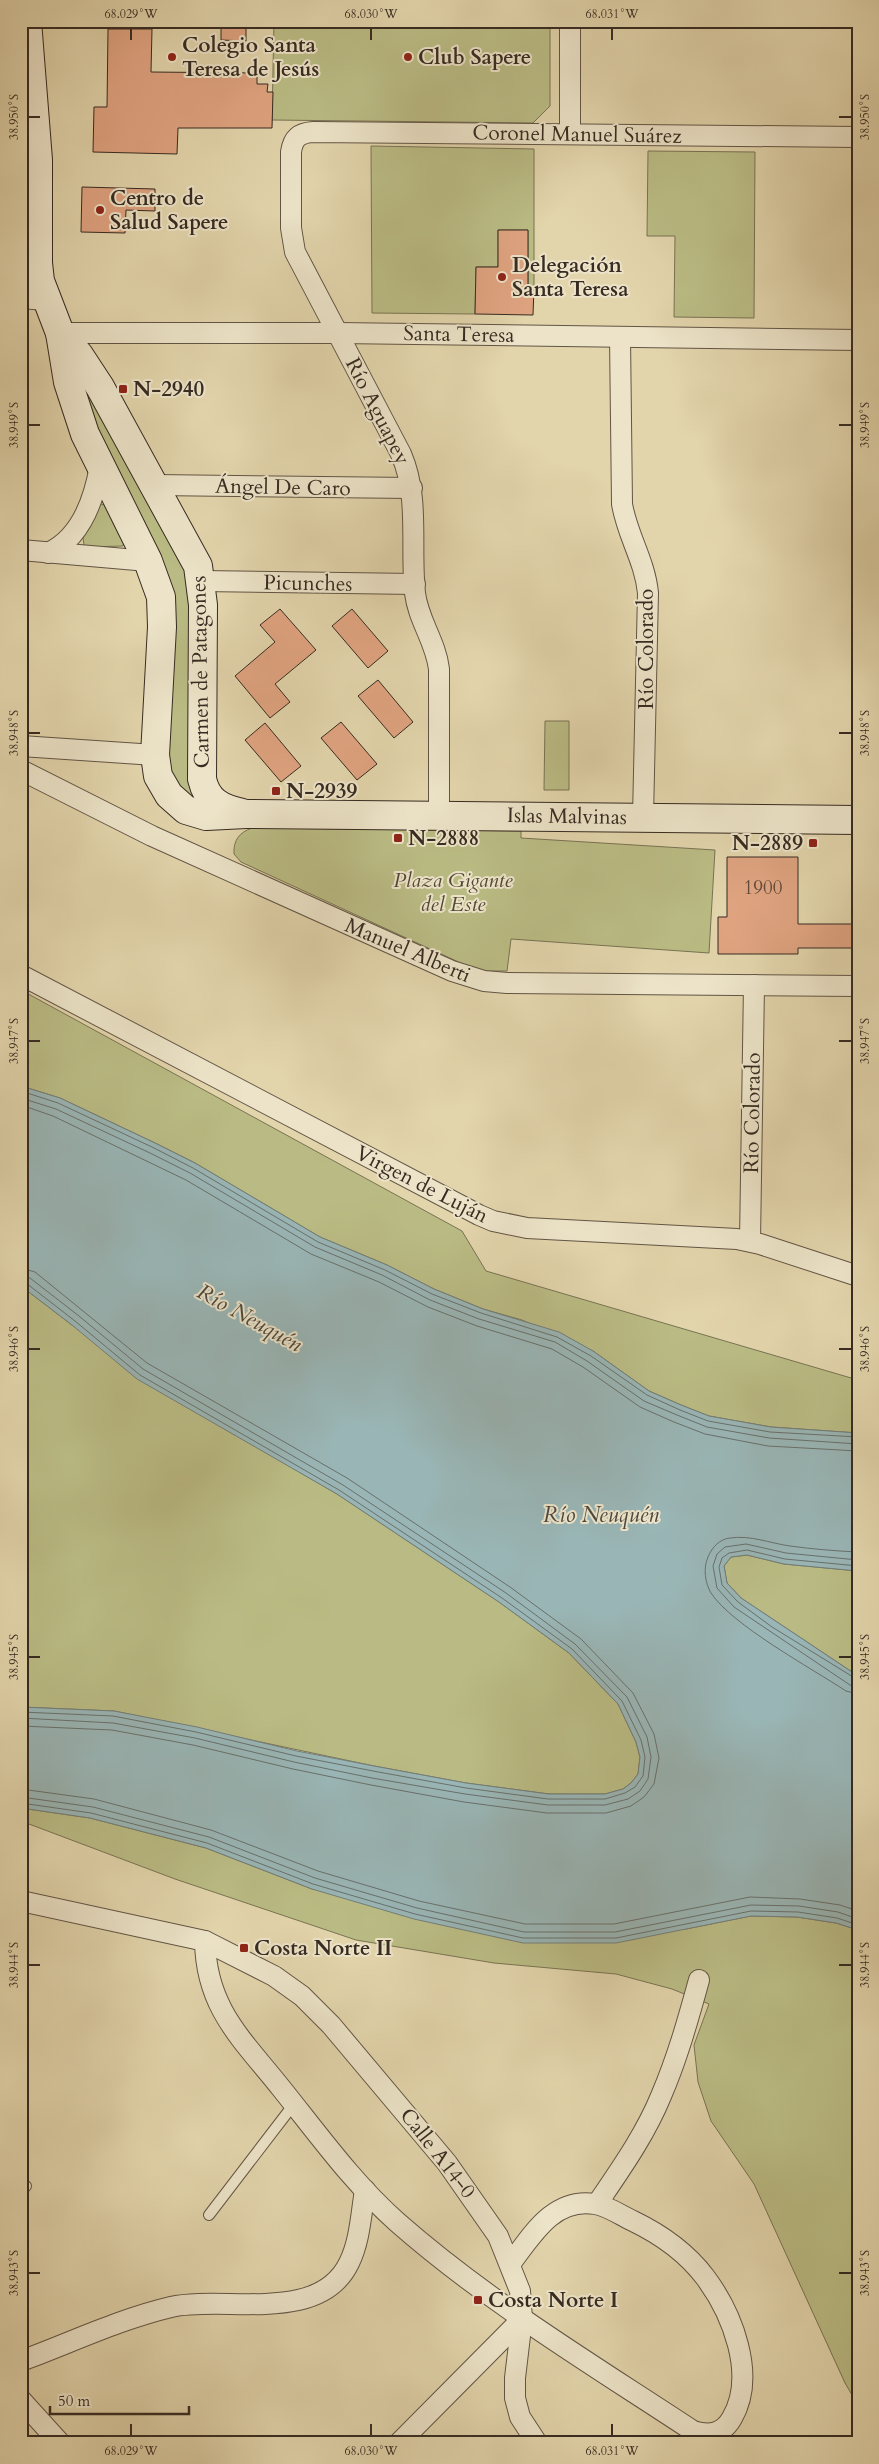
<svg xmlns="http://www.w3.org/2000/svg" width="879" height="2464" font-family="Cardo,serif">
<style>
.green{fill:#babb84;stroke:#787353}
.water{fill:#99b5b5;stroke:#727e7a}
.lines{fill:none;stroke-linecap:round;stroke-linejoin:round}
.shore{stroke:#68706c;stroke-width:1}
.building{fill:#dfa380;stroke:#372b22}
.service-casing{stroke:#625544;stroke-width:12}
.minor-casing{stroke:#625544;stroke-width:22}
.secondary-casing{stroke:#372b22;stroke-width:30}
.service{stroke:#ece3c8;stroke-width:10}
.minor{stroke:#ece3c8;stroke-width:20}
.secondary{stroke:#ece3c8;stroke-width:28}
.ticks{fill:none;stroke:#372b22;stroke-width:2}
.poi-dot{fill:#8f2418;stroke:#ece3c8;stroke-width:2}
.labels{text-anchor:middle;stroke-width:4;stroke-linejoin:round;paint-order:stroke}
.number-label{font-size:19px;fill:#61493a}
.poi-label{font-size:21px;font-weight:bold;fill:#372b22;stroke:#ece3c8;text-anchor:start}
.street-label{font-size:21px;fill:#372b22;stroke:#ece3c8}
.park-label{font-size:21px;font-style:italic;fill:#514836;stroke:#ece3c8}
.water-label{font-size:22px;font-style:italic;fill:#4b473f;stroke:#ece3c8}
.neatline{fill:none;stroke:#372b22;stroke-width:2}
.ticks-label{font-size:12px;text-anchor:middle;fill:#372b22}
</style>
<rect width="100%" height="100%" fill="#e2d4ab"/>
<filter id="stains"><feTurbulence type="fractalNoise" baseFrequency=".004" numOctaves="4"/><feColorMatrix values="0 0 0 0 .2 0 0 0 0 .09 0 0 0 0 .02 0 0 0 .5 -.17"/></filter>
<radialGradient id="worn" r=".72"><stop offset=".6" stop-color="#630" stop-opacity="0"/><stop offset="1" stop-color="#630" stop-opacity=".3"/></radialGradient>
<!-- green -->
<g class="green">
<polygon points="274,21 550,21 550,106 533,123 272,120"/>
<polygon points="371,146 534,149 534,288 528,288 528,230 498,230 498,267 476,267 475,314 372,313"/>
<polygon points="648,151 755,152 754,318 674,317 675,236 647,236"/>
<polygon points="68,357 189,563 204,806 190,800 168,776 170,604 101,447"/>
<polygon points="100,504 105,505 124,541 123,546 87,547 84,545 83,538 96,506"/>
<polygon points="545,721 569,721 569,790 544,790"/>
<path d="M252,828L521,831V838L715,850L709,953L511,939L507,971H478L241,862L234,854C233,840 240,832 252,828Z"/>
<polygon points="21,990 462,1231 486,1271 858,1380 858,1433 771,1427 709,1416 681,1405 649,1391 593,1351 522,1320 483,1309 434,1289 387,1265 320,1237 195,1163 155,1143 60,1098 21,1086"/>
<polygon points="21,1286 72,1325 241,1438 337,1494 499,1602 569,1653 618,1704 636,1742 640,1757 638,1774 631,1783 623,1789 605,1794 549,1794 466,1783 374,1766 114,1711 21,1707"/>
<polygon points="747,1555 784,1564 858,1571 858,1676 741,1598 727,1583 724,1566 731,1557"/>
<polygon points="21,1808 90,1818 206,1848 312,1889 686,1929 751,1916 797,1917 836,1923 858,1930 858,2405 845,2383 754,2184 711,2121 698,2082 694,2045 709,2004 672,1989 616,1974 494,1963 356,1940 175,1879 21,1821"/>
</g>
<!-- water -->
<polygon class="water" points="21,1086 60,1098 155,1143 195,1163 320,1237 387,1265 434,1289 483,1309 559,1332 593,1351 649,1391 681,1405 709,1416 771,1427 858,1433 858,1571 784,1564 747,1555 731,1557 724,1566 727,1583 741,1598 858,1676 858,1930 836,1923 797,1917 751,1916 616,1943 523,1943 414,1919 312,1889 206,1848 90,1818 21,1808 21,1707 114,1711 197,1727 297,1751 374,1766 466,1783 549,1794 605,1794 623,1789 631,1783 638,1774 640,1757 636,1742 618,1704 569,1653 499,1602 337,1494 137,1379 72,1325 21,1286"/>
<g class="lines">
<!-- shore -->
<g class="shore">
<polyline points="21,1091 58,1103 152,1147 193,1168 318,1242 385,1270 432,1294 481,1313 557,1337 591,1356 647,1395 680,1410 708,1421 770,1432 858,1437"/>
<polyline points="21,1098 56,1109 150,1153 190,1173 315,1247 382,1275 430,1300 479,1319 555,1342 587,1361 644,1401 677,1415 707,1427 769,1438 858,1444"/>
<polyline points="21,1105 53,1116 186,1180 311,1254 379,1282 428,1307 477,1326 552,1349 583,1367 640,1407 674,1422 705,1434 768,1446 858,1451"/>
<polyline points="21,1268 35,1272 147,1363 347,1478 510,1587 581,1639 633,1693 654,1734 659,1758 654,1784 644,1797 631,1806 606,1813 547,1813 464,1802 371,1785 293,1769 193,1745 112,1730 21,1726"/>
<polyline points="21,1276 30,1278 79,1316 143,1369 343,1485 506,1593 575,1644 627,1697 647,1737 651,1757 648,1779 640,1791 628,1799 605,1805 548,1805 465,1794 372,1778 294,1762 195,1738 113,1723 21,1718"/>
<polyline points="21,1282 26,1283 75,1321 140,1375 339,1490 502,1598 572,1649 622,1701 641,1740 645,1757 643,1776 635,1787 625,1793 605,1799 548,1799 466,1788 373,1771 296,1756 196,1732 113,1716 21,1712"/>
<path d="M858,1552C835,1551 812,1549 790,1546C769,1543 751,1535 730,1538C720,1539 712,1547 708,1557C703,1568 705,1583 711,1593C732,1625 811,1668 846,1691L858,1694"/>
<polyline points="858,1560 786,1553 746,1544 725,1547 717,1554 713,1566 717,1588 734,1607 850,1685 858,1687"/>
<polyline points="858,1566 785,1559 747,1550 729,1553 722,1558 719,1567 722,1585 738,1602 772,1627 858,1680"/>
<polyline points="21,1789 94,1799 211,1830 318,1871 419,1901 525,1924 614,1924 750,1897 800,1899 840,1905 858,1911"/>
<polyline points="21,1797 93,1807 209,1837 315,1878 417,1908 524,1932 615,1932 751,1905 799,1906 838,1912 858,1919"/>
<polyline points="21,1803 91,1813 207,1843 313,1884 415,1914 523,1938 616,1938 751,1911 798,1912 837,1918 858,1925"/>
</g>
</g>
<!-- building -->
<g class="building">
<polygon points="221,21 236,21 236,25 246,25 246,41 221,40"/>
<polygon points="108,29 152,29 151,72 257,73 257,84 268,84 267,92 273,92 272,128 178,128 177,154 93,152 94,107 107,107"/>
<polygon points="82,187 155,189 155,211 126,210 125,233 81,232"/>
<polygon points="498,230 528,230 528,288 534,288 533,315 475,314 476,267 498,267"/>
<polygon points="280,609 316,650 275,684 290,702 270,718 235,676 275,642 260,625"/>
<polygon points="352,609 388,651 368,668 332,626"/>
<polygon points="378,680 413,722 394,738 358,696"/>
<polygon points="341,722 377,764 357,780 321,738"/>
<polygon points="265,723 301,766 281,782 245,740"/>
<polygon points="727,857 798,857 798,924 858,924 858,948 798,948 798,954 718,954 718,917 727,917"/>
</g>
<g class="lines">
<defs>
<g id="service">
<polyline points="21,2192 26,2186"/>
<polyline points="209,2215 294,2104"/>
</g>
<g id="minor">
<polyline points="570,21 570,134"/>
<polyline points="21,298 46,300"/>
<polyline points="60,333 338,333 858,340"/>
<path d="M620,337L622,504C627,535 645,561 648,593L643,817"/>
<polyline points="155,485 412,488"/>
<polyline points="21,550 148,561"/>
<path d="M48,553C81,538 94,500 100,466"/>
<polyline points="202,581 415,584"/>
<polyline points="21,746 155,755"/>
<polyline points="21,770 152,836 452,971 484,981 507,983 858,986"/>
<path d="M439,815V669C436,642 418,620 415,593C410,547 420,497 401,454L295,252L291,228V152C293,138 299,133 313,132L858,137"/>
<polyline points="21,975 479,1215 493,1221 527,1228 737,1239 760,1244 858,1276"/>
<polyline points="750,1241 754,985"/>
<polyline points="21,1901 205,1941 274,1976 302,1996 331,2025 447,2163 498,2236 520,2291 522,2319 515,2378 515,2398 520,2417 537,2443"/>
<path d="M205,1941C206,2008 242,2039 281,2088C318,2134 353,2183 397,2222C488,2302 593,2365 693,2431C710,2436 723,2434 732,2418C757,2375 732,2313 705,2277C686,2252 660,2234 633,2221C622,2216 608,2206 595,2204C554,2197 532,2235 511,2263"/>
<path d="M597,2204C620,2170 645,2135 661,2096C677,2059 688,2020 699,1980"/>
<path d="M21,2361C70,2343 120,2319 171,2307C224,2295 319,2325 349,2263C360,2241 361,2214 365,2190"/>
<polyline points="21,2400 60,2443"/>
<polyline points="399,2443 522,2319"/>
</g>
<g id="secondary">
<polyline points="27,21 38,160 38,263 40,281 60,333 68,382 85,434 148,561 161,597 162,627 155,755 158,776 169,795 186,810 206,816 246,814 858,820"/>
<path d="M60,333L79,355L100,387L198,566L203,605L202,779C207,801 220,808 242,813"/>
</g>
</defs>
<!-- service casing -->
<use href="#service" class="service-casing"/>
<!-- minor casing -->
<use href="#minor" class="minor-casing"/>
<!-- secondary casing -->
<use href="#secondary" class="secondary-casing"/>
<!-- service -->
<use href="#service" class="service"/>
<!-- minor -->
<use href="#minor" class="minor"/>
<!-- secondary -->
<use href="#secondary" class="secondary"/>
</g>
<!-- ticks -->
<path class="ticks" d="M131,28V40M371,28V40M612,28V40M28,117H40M839,117H852M28,425H40M839,425H852M28,733H40M839,733H852M28,1041H40M839,1041H852M28,1349H40M839,1349H852M28,1657H40M839,1657H852M28,1965H40M839,1965H852M28,2273H40M839,2273H852M131,2424V2436M371,2424V2436M612,2424V2436"/>
<!-- markers -->
<g class="poi-dot">
<circle cx="172" cy="57" r="5"/>
<circle cx="408" cy="57" r="5"/>
<circle cx="100" cy="210" r="5"/>
<circle cx="502" cy="277" r="5"/>
<rect x="118" y="384" width="10" height="10" rx="2.5"/>
<rect x="271" y="786" width="10" height="10" rx="2.5"/>
<rect x="393" y="833" width="10" height="10" rx="2.5"/>
<rect x="808" y="838" width="10" height="10" rx="2.5"/>
<rect x="239" y="1943" width="10" height="10" rx="2.5"/>
<rect x="473" y="2295" width="10" height="10" rx="2.5"/>
</g>
<g class="labels">
<!-- number labels -->
<g class="number-label">
<text x="763" y="894">1900</text>
</g>
<!-- poi labels -->
<g class="poi-label">
<text x="182" y="52">Colegio Santa<tspan x="182" dy="24">Teresa de Jesús</tspan></text>
<text x="418" y="64">Club Sapere</text>
<text x="110" y="205">Centro de<tspan x="110" dy="24">Salud Sapere</tspan></text>
<text x="512" y="272">Delegación<tspan x="512" dy="24">Santa Teresa</tspan></text>
<text x="133" y="396">N-2940</text>
<text x="286" y="798">N-2939</text>
<text x="408" y="845">N-2888</text>
<text x="803" y="850" text-anchor="end">N-2889</text>
<text x="254" y="1955">Costa Norte II</text>
<text x="488" y="2307">Costa Norte I</text>
</g>
<!-- street labels -->
<g class="street-label">
<text transform="translate(577 134) rotate(1)" y="7">Coronel Manuel Suárez</text>
<text transform="translate(459 334) rotate(1)" y="7">Santa Teresa</text>
<text transform="translate(378 411) rotate(63)" y="7">Río Aguapey</text>
<text transform="translate(283 487) rotate(1)" y="7">Ángel De Caro</text>
<text transform="translate(308 583) rotate(1)" y="7">Picunches</text>
<text transform="translate(646 649) rotate(-90)" y="7">Río Colorado</text>
<text transform="translate(200 672) rotate(-91)" y="7">Carmen de Patagones</text>
<text transform="translate(567 816) rotate(1)" y="7">Islas Malvinas</text>
<text transform="translate(408 950) rotate(23)" y="7">Manuel Alberti</text>
<text transform="translate(752 1113) rotate(-89)" y="7">Río Colorado</text>
<text transform="translate(422 1184) rotate(27)" y="7">Virgen de Luján</text>
<text transform="translate(438 2153) rotate(52)" y="7">Calle A14-0</text>
</g>
<!-- park labels -->
<g class="park-label">
<text x="453" y="887">Plaza Gigante<tspan x="453" dy="24">del Este</tspan></text>
</g>
<!-- water labels -->
<g class="water-label">
<text transform="translate(250 1317) rotate(29)" y="8">Río Neuquén</text>
<text x="601" y="1522">Río Neuquén</text>
</g>
</g>
<!-- margin -->
<rect width="879" height="2464" fill="none" stroke="#e2d4ab" stroke-width="55"/>
<!-- scale -->
<path d="M50 2406v8h139v-8" fill="none" stroke="#372b22" stroke-width="2.5"/>
<text x="58" y="2406" font-size="15" fill="#372b22" stroke="#ece3c8" stroke-width="4" paint-order="stroke">50 m</text>
<rect x="28" y="28" width="824" height="2408" class="neatline"/>
<g class="ticks-label">
<text x="131" y="18">68.029°W</text>
<text x="371" y="18">68.030°W</text>
<text x="612" y="18">68.031°W</text>
<text transform="translate(865 117) rotate(-90)" y="4">38.950°S</text>
<text transform="translate(14 117) rotate(-90)" y="4">38.950°S</text>
<text transform="translate(865 425) rotate(-90)" y="4">38.949°S</text>
<text transform="translate(14 425) rotate(-90)" y="4">38.949°S</text>
<text transform="translate(14 733) rotate(-90)" y="4">38.948°S</text>
<text transform="translate(865 733) rotate(-90)" y="4">38.948°S</text>
<text transform="translate(865 1041) rotate(-90)" y="4">38.947°S</text>
<text transform="translate(14 1041) rotate(-90)" y="4">38.947°S</text>
<text transform="translate(14 1349) rotate(-90)" y="4">38.946°S</text>
<text transform="translate(865 1349) rotate(-90)" y="4">38.946°S</text>
<text transform="translate(865 1657) rotate(-90)" y="4">38.945°S</text>
<text transform="translate(14 1657) rotate(-90)" y="4">38.945°S</text>
<text transform="translate(865 1965) rotate(-90)" y="4">38.944°S</text>
<text transform="translate(14 1965) rotate(-90)" y="4">38.944°S</text>
<text transform="translate(865 2273) rotate(-90)" y="4">38.943°S</text>
<text transform="translate(14 2273) rotate(-90)" y="4">38.943°S</text>
<text x="131" y="2455">68.029°W</text>
<text x="371" y="2455">68.030°W</text>
<text x="612" y="2455">68.031°W</text>
</g>
<rect width="100%" height="100%" filter="url(#stains)"/>
<rect width="100%" height="100%" fill="url(#worn)"/>
</svg>
